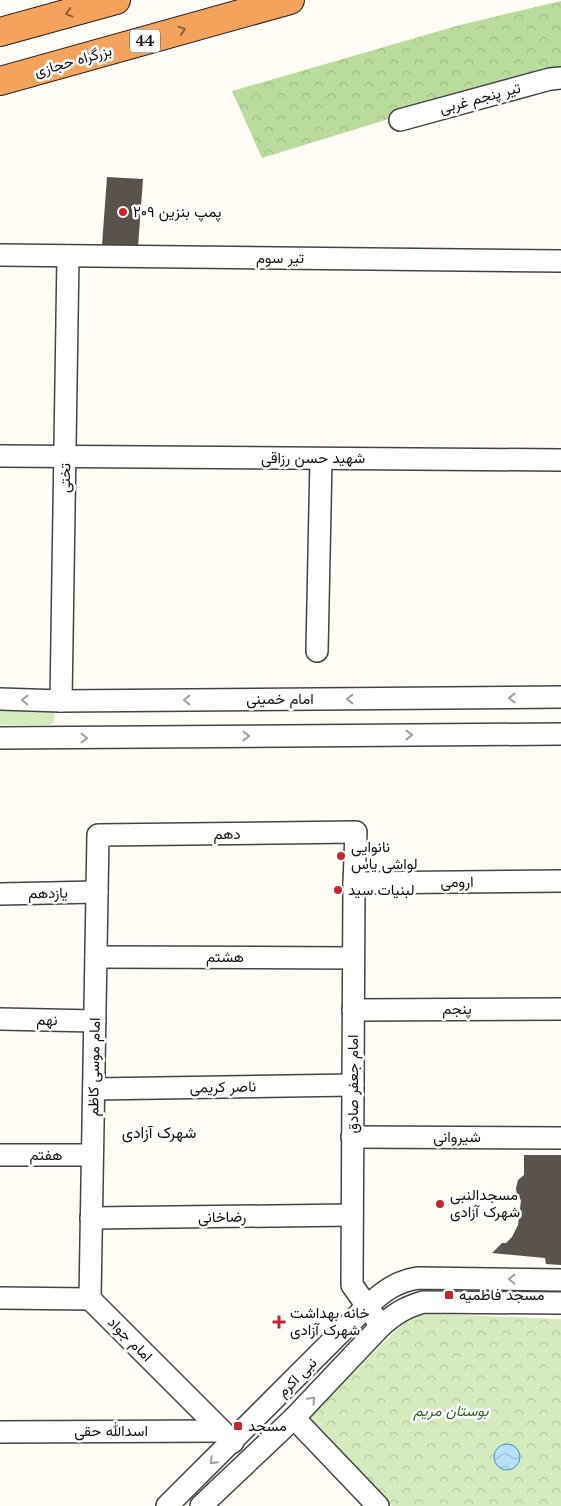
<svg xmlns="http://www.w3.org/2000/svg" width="561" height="1506" font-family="'Libre Baskerville',Vazirmatn,serif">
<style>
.grass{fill:#d5ebbd}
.forest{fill:url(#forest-crowns)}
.park{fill:url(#park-crowns)}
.water{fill:url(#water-waves);stroke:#3f96cf}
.building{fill:#5a524d}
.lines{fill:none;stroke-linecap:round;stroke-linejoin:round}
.minor-casing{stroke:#444;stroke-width:24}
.highway-casing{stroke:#222;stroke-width:30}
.minor{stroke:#fff;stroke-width:21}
.highway{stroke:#f5a25d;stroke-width:28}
.oneway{stroke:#8e613b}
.oneway2{stroke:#a0a0a0}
.poi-dot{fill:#c4262e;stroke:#fff;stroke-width:2}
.labels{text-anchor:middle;stroke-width:5;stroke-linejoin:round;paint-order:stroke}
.shield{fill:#fff;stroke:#585858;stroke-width:1}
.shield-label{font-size:14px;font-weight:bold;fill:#111}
.street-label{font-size:15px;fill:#111;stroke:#fff}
.poi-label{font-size:15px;fill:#111;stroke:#fff;text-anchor:start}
.park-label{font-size:15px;font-style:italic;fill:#2f6b1f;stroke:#fff}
.neighbourhood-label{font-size:16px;fill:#111;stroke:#fff}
</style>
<defs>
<pattern id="forest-crowns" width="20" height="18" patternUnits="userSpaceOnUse" patternTransform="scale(1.25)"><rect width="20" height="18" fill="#b9dc9c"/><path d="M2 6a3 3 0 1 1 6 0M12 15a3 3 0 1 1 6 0" fill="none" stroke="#9ebc85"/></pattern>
<pattern id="park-crowns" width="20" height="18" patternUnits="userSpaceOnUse" patternTransform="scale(1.25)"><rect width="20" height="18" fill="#d5ebbd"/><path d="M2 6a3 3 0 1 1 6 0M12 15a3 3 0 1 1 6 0" fill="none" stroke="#b6c8a1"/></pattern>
<pattern id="water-waves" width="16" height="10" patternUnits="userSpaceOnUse" patternTransform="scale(1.25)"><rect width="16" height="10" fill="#b9e0f7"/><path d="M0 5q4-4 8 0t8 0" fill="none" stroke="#9ebfd3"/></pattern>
</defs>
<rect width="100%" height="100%" fill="#fffdf5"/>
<!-- grass -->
<polygon class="grass" points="51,710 55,714 54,723 49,725 0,725 0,711"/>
<!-- forest -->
<polygon class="forest" points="561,1 561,67 555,68 262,158 232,91 460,25"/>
<!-- park -->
<polygon class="park" points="414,1313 561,1319 561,1506 392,1506 308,1418"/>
<!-- water -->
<circle class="water" cx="507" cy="1457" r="13"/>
<!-- building -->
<g class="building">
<polygon points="107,177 143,179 138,247 102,245"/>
<polygon points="524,1155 561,1155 561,1265 546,1264 545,1258 492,1253 502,1243 506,1243 512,1237 518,1225 521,1200 517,1196 516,1188 518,1180 524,1175"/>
</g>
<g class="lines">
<defs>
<g id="minor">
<polyline points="400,120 550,79 561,78"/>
<polyline points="0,255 561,261"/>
<polyline points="0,456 561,460"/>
<polyline points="317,651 321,459"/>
<polyline points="0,699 61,701 561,697"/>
<polyline points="61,701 68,256"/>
<polyline points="0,738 561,734"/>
<polyline points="354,883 561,881"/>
<polyline points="0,894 97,892"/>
<polyline points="96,957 353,958"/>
<polyline points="353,1010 561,1009"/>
<polyline points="0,1019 95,1021"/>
<polyline points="94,1089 353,1085"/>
<polyline points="352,1137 561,1138"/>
<polyline points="0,1155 92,1155"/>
<polyline points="91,1218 352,1215"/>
<polyline points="0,1298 90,1299 233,1442"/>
<polyline points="90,1299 98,835 356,832 354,883 352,1285 381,1326"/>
<polyline points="294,1418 378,1506"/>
<polyline points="0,1432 221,1431"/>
<path d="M167,1506L367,1306C383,1292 396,1281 418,1278L561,1280"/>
<path d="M201,1506L294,1418L381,1326C396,1313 404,1308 423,1302L561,1303"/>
</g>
<g id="highway">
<polyline points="0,32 116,0"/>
<polyline points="0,81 290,0"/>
</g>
</defs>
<!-- minor casing -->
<use href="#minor" class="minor-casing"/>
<!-- highway casing -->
<use href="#highway" class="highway-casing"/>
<!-- minor -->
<use href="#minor" class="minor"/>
<!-- highway -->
<use href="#highway" class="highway"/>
</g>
<!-- one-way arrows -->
<defs><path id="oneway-chevron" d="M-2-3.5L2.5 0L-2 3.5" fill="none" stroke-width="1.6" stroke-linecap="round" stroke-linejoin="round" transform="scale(1.25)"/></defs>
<g class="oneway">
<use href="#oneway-chevron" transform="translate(69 13) rotate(165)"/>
<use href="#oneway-chevron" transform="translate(182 30) rotate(-16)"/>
</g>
<g class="oneway2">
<use href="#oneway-chevron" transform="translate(512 698) rotate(180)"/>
<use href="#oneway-chevron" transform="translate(350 699) rotate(180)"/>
<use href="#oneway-chevron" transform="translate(25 700) rotate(-179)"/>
<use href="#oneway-chevron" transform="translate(187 700) rotate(180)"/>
<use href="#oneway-chevron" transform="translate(409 735)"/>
<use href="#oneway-chevron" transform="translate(246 736)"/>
<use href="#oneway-chevron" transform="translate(84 738)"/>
<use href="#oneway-chevron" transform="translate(512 1279) rotate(-179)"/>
<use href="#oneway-chevron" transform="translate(312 1400) rotate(-47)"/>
<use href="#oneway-chevron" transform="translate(213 1461) rotate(135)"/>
</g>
<!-- markers -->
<g class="poi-dot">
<circle cx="123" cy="212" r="5"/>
<circle cx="341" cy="856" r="5"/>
<circle cx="338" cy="890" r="5"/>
<circle cx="440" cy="1204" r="5"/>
<rect x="444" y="1290" width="10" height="10" rx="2.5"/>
<path d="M276.5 1314.5h5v5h5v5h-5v5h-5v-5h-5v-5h5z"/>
<rect x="233" y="1421" width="10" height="10" rx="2.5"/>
</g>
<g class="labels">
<!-- shield labels -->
<rect class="shield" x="130" y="29.5" width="30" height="23" rx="4"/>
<g class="shield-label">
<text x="145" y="46">44</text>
</g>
<!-- street labels -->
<g class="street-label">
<text transform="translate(73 61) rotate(-16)" y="5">بزرگراه حجازی</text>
<text transform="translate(480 98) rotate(-15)" y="5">تیر پنجم غربی</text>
<text x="280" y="263">تیر سوم</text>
<text x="313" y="463">شهید حسن رزاقی</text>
<text transform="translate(65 478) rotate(-89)" y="5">تختی</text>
<text x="280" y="704">امام خمینی</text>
<text transform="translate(227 834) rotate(-1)" y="5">دهم</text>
<text transform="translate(457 882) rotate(-1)" y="5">ارومی</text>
<text transform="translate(48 893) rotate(-1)" y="5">یازدهم</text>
<text x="225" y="962">هشتم</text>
<text x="457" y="1014">پنجم</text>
<text transform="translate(47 1020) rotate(1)" y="5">نهم</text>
<text transform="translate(94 1067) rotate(-89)" y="5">امام موسی کاظم</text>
<text transform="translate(353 1084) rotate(-90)" y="5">امام جعفر صادق</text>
<text transform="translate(223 1087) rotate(-1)" y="5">ناصر کریمی</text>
<text x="457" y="1142">شیروانی</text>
<text x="46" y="1160">هفتم</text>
<text transform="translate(222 1217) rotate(-1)" y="5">رضاخانی</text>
<text transform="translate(130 1339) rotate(45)" y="5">امام جواد</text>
<text transform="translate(297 1377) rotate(-45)" y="5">نبی اکرم</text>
<text x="111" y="1436">اسدالله حقی</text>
</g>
<!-- poi labels -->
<g class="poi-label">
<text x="133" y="217">پمپ بنزین ۲۰۹</text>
<text x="351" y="852">نانوایی<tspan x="351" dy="17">لواشی یاس</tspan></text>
<text x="348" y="895">لبنیات سید</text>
<text x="450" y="1200">مسجدالنبی<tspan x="450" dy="17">شهرک آزادی</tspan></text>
<text x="459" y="1300">مسجد فاطمیه</text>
<text x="290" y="1318">خانه بهداشت<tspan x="290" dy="17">شهرک آزادی</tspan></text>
<text x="248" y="1431">مسجد</text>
</g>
<!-- park labels -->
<g class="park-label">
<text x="451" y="1416">بوستان مریم</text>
</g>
<!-- neighbourhood labels -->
<g class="neighbourhood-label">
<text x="159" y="1138">شهرک آزادی</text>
</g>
</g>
</svg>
